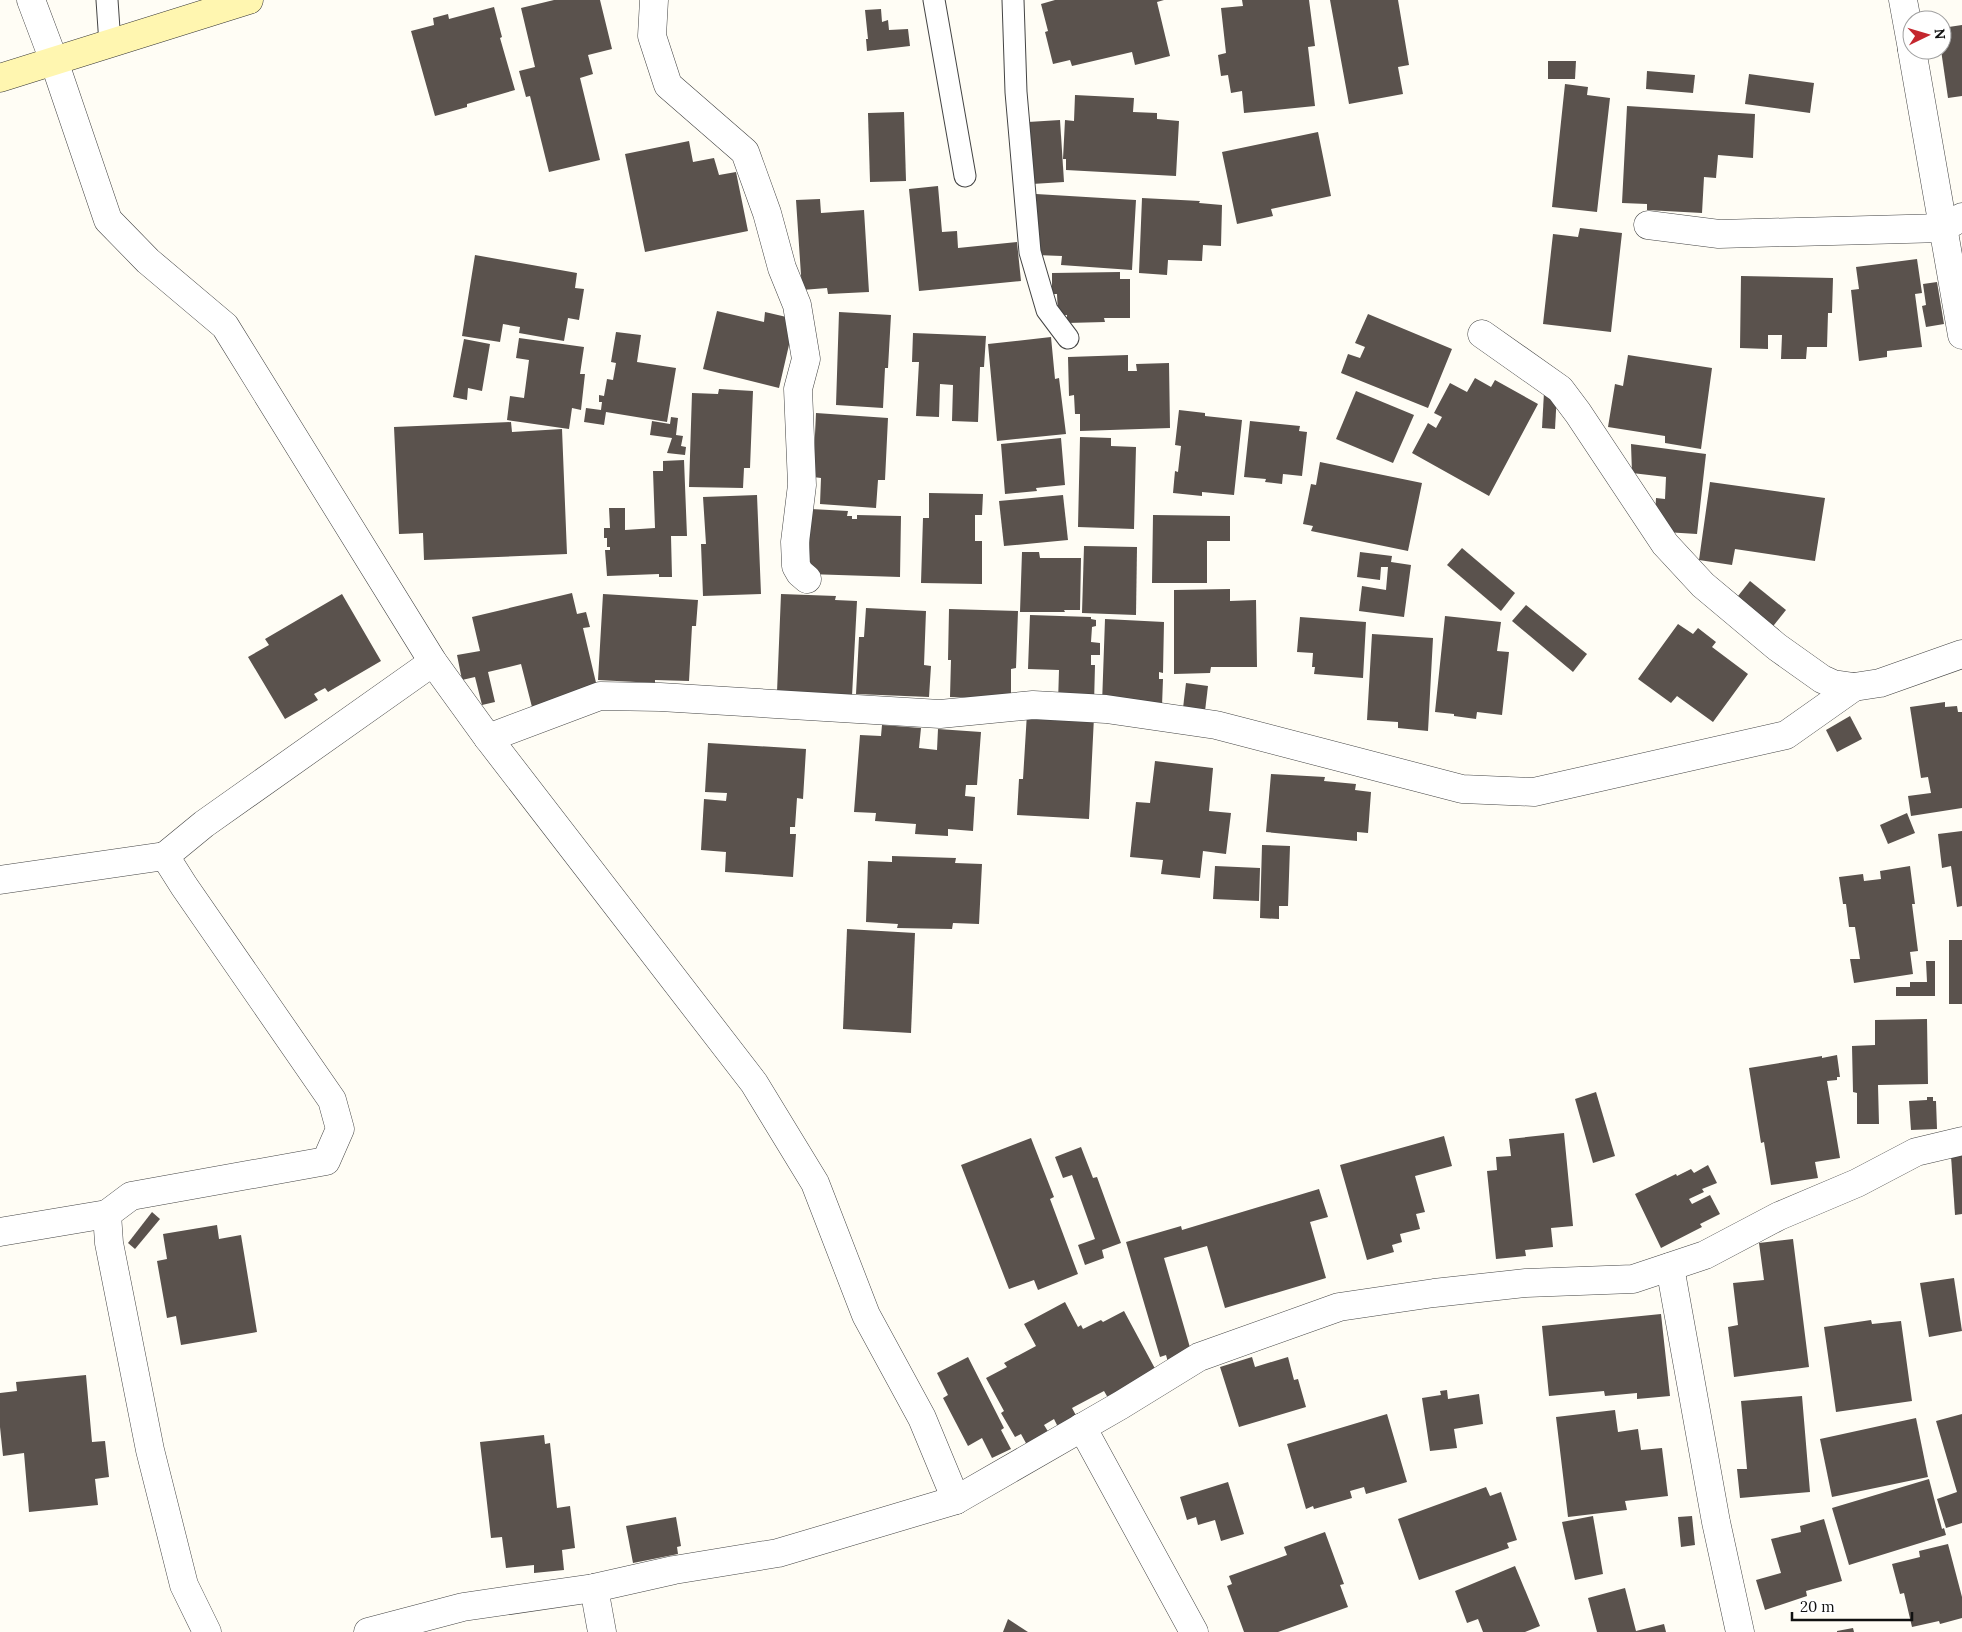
<svg xmlns="http://www.w3.org/2000/svg" width="1962" height="1632" font-family="Lora,serif">
<style>
.building{fill:#5a524d}
.lines{fill:none;stroke-linecap:round;stroke-linejoin:round}
.service-casing{stroke:#444;stroke-width:23}
.minor-casing{stroke:#444;stroke-width:29}
.secondary-casing{stroke:#333;stroke-width:29}
.service{stroke:#fff;stroke-width:21}
.minor{stroke:#fff;stroke-width:28}
.secondary{stroke:#fff6b0;stroke-width:28}
</style>
<rect width="100%" height="100%" fill="#fffdf5"/>
<!-- building -->
<g class="building">
<polygon points="554,0 600,0 612,49 588,55 593,74 580,78 600,160 549,172 530,96 526,97 519,71 535,67 521,8"/>
<polygon points="1055,0 1164,0 1157,2 1170,56 1135,65 1132,52 1072,66 1070,60 1053,64 1045,32 1048,31 1041,4"/>
<polygon points="1242,0 1309,0 1315,46 1308,47 1315,106 1244,113 1242,91 1231,93 1228,75 1221,76 1218,55 1226,53 1221,8 1243,6"/>
<polygon points="1330,0 1398,0 1409,65 1398,67 1403,94 1349,104"/>
<polygon points="494,7 502,37 500,38 515,90 467,104 467,107 435,116 411,31 434,25 433,18 448,14 449,19"/>
<polygon points="881,9 882,22 888,20 889,30 908,29 910,46 867,51 866,39 868,39 865,10"/>
<polygon points="1962,25 1962,96 1948,98 1941,50 1942,28"/>
<polygon points="1548,61 1576,61 1575,79 1548,79"/>
<polygon points="1647,71 1695,75 1693,93 1646,89"/>
<polygon points="1749,74 1814,83 1810,113 1745,104"/>
<polygon points="1565,84 1588,87 1587,95 1610,98 1597,212 1552,207"/>
<polygon points="1075,95 1134,98 1133,112 1157,113 1157,119 1179,121 1176,176 1066,170 1066,159 1063,159 1065,120 1074,121"/>
<polygon points="1627,106 1755,114 1753,158 1718,155 1716,178 1704,177 1702,213 1647,210 1647,204 1622,203"/>
<polygon points="904,112 906,181 870,182 868,113"/>
<polygon points="1060,120 1064,182 1032,184 1028,122"/>
<polygon points="1318,132 1331,196 1271,209 1273,216 1237,224 1222,152"/>
<polygon points="689,141 693,162 714,158 719,175 736,172 748,231 645,252 625,154"/>
<polygon points="938,186 942,232 957,231 958,248 1017,242 1021,281 919,291 909,189"/>
<polygon points="1036,194 1136,200 1132,270 1061,265 1062,256 1036,255 1033,226"/>
<polygon points="1142,198 1200,201 1199,203 1222,205 1221,246 1203,245 1202,261 1168,260 1167,275 1139,273"/>
<polygon points="820,199 821,213 864,210 869,292 828,294 827,288 802,290 796,200"/>
<polygon points="1580,228 1622,233 1611,332 1543,324 1553,234 1578,237"/>
<polygon points="475,255 577,273 575,288 584,289 579,320 568,318 564,341 519,333 520,327 503,324 500,342 462,336"/>
<polygon points="1917,259 1922,293 1915,294 1922,347 1887,351 1887,357 1859,361 1851,290 1859,289 1856,267"/>
<polygon points="1120,272 1120,279 1130,279 1130,318 1104,318 1105,322 1067,323 1067,315 1058,315 1057,294 1052,294 1052,273"/>
<polygon points="1741,276 1833,278 1832,313 1828,313 1827,347 1807,347 1806,359 1781,359 1782,335 1768,335 1768,349 1740,348"/>
<polygon points="1937,282 1944,324 1926,327 1922,306 1926,305 1923,284"/>
<polygon points="717,311 764,322 765,312 795,319 779,388 703,369"/>
<polygon points="839,312 891,315 888,368 885,368 883,408 836,405"/>
<polygon points="1368,314 1452,349 1428,408 1341,373 1348,354 1360,358 1365,347 1355,343"/>
<polygon points="616,332 641,335 637,362 676,368 667,422 606,412 604,425 584,422 586,408 601,410 602,402 599,402 599,395 604,396 607,379 613,380 616,363 611,362"/>
<polygon points="913,333 986,336 984,367 980,367 978,422 952,421 953,385 940,384 939,417 916,416 919,362 912,362"/>
<polygon points="1051,337 1055,379 1059,378 1066,434 997,441 988,344"/>
<polygon points="519,338 584,347 580,374 585,374 581,410 572,408 569,429 507,420 510,396 524,398 529,360 516,358"/>
<polygon points="464,339 490,344 482,391 468,388 467,400 453,397"/>
<polygon points="1128,355 1128,371 1137,371 1136,364 1169,363 1170,428 1080,431 1080,414 1075,414 1074,395 1069,396 1068,357"/>
<polygon points="1628,355 1712,368 1701,449 1665,443 1665,436 1608,427 1615,384 1623,386"/>
<polygon points="1475,378 1491,387 1495,380 1538,404 1489,496 1412,453 1428,423 1436,428 1442,417 1434,413 1450,383 1467,392"/>
<polygon points="719,389 753,391 750,468 744,468 743,488 689,487 692,393 718,394"/>
<polygon points="1356,391 1414,415 1393,463 1336,439"/>
<polygon points="1544,392 1557,393 1555,429 1542,428"/>
<polygon points="1179,410 1205,413 1205,416 1242,420 1234,495 1202,492 1202,496 1173,493 1175,471 1178,472 1181,446 1175,445"/>
<polygon points="816,413 888,418 885,480 878,480 876,508 820,504 821,478 813,477"/>
<polygon points="671,417 678,418 676,435 683,436 681,446 686,447 685,455 667,453 672,438 650,435 652,421 670,424"/>
<polygon points="1250,421 1300,426 1299,431 1307,432 1302,476 1283,474 1282,484 1265,482 1266,479 1244,477"/>
<polygon points="511,422 512,432 562,429 567,554 424,560 423,533 399,534 394,427"/>
<polygon points="1080,437 1111,438 1111,446 1136,447 1134,529 1078,527"/>
<polygon points="1061,438 1065,485 1036,488 1037,491 1005,494 1001,444"/>
<polygon points="1631,444 1706,454 1697,534 1665,532 1665,518 1655,517 1656,498 1665,499 1666,477 1632,473"/>
<polygon points="684,460 687,536 671,536 672,577 659,577 659,574 607,576 605,550 610,550 610,547 607,547 607,538 604,538 604,528 610,528 609,508 625,508 625,530 655,528 653,471 663,471 663,461"/>
<polygon points="1320,462 1422,483 1408,551 1311,531 1313,526 1303,524 1311,484 1316,485"/>
<polygon points="1710,482 1825,498 1815,561 1735,549 1732,565 1699,560"/>
<polygon points="929,493 983,494 982,515 975,515 975,541 982,541 982,584 921,583 923,518 929,518"/>
<polygon points="757,495 761,594 703,596 701,544 706,544 703,497"/>
<polygon points="1063,495 1068,540 1004,546 999,501"/>
<polygon points="811,509 848,511 847,516 852,516 852,519 857,519 857,515 901,516 900,577 808,574"/>
<polygon points="1153,515 1230,516 1230,541 1207,541 1207,583 1152,583"/>
<polygon points="1084,546 1137,547 1136,615 1082,613"/>
<polygon points="1462,548 1515,593 1501,611 1447,565"/>
<polygon points="1022,552 1039,552 1040,558 1081,558 1080,610 1064,610 1065,612 1020,612"/>
<polygon points="1360,552 1392,556 1391,562 1411,565 1404,617 1359,611 1362,586 1386,590 1388,567 1381,567 1380,580 1357,577"/>
<polygon points="1750,581 1786,610 1770,630 1734,601"/>
<polygon points="1230,589 1230,601 1256,600 1257,667 1211,667 1210,673 1174,674 1174,590"/>
<polygon points="572,593 577,614 586,612 590,627 583,628 598,691 532,707 521,664 488,672 495,702 482,705 475,677 462,680 457,655 480,651 472,617"/>
<polygon points="342,594 381,661 328,692 325,688 314,694 318,700 285,719 248,657 269,645 265,639"/>
<polygon points="603,594 698,600 696,626 692,626 689,681 655,680 655,683 598,680"/>
<polygon points="781,594 836,596 835,600 857,601 852,696 777,692"/>
<polygon points="1526,605 1587,654 1573,672 1512,621"/>
<polygon points="866,608 926,611 924,665 931,666 929,697 856,694 859,637 864,637"/>
<polygon points="949,609 1018,611 1016,668 1011,669 1011,699 950,697 951,660 948,660"/>
<polygon points="1030,615 1091,617 1091,619 1096,620 1096,626 1092,627 1091,642 1100,643 1100,655 1091,655 1091,665 1095,665 1094,704 1058,703 1059,670 1028,669"/>
<polygon points="1445,616 1501,622 1497,651 1509,652 1502,715 1477,712 1476,719 1454,716 1454,714 1435,712"/>
<polygon points="1300,617 1366,622 1363,678 1314,674 1315,667 1312,667 1313,653 1297,652"/>
<polygon points="1105,619 1164,622 1163,673 1159,672 1159,679 1163,679 1162,706 1102,704"/>
<polygon points="1678,624 1693,634 1698,628 1716,642 1712,647 1748,674 1713,722 1677,696 1671,703 1638,679"/>
<polygon points="1372,634 1433,638 1428,731 1398,728 1398,722 1367,720"/>
<polygon points="1186,683 1208,686 1205,711 1183,708"/>
<polygon points="1945,702 1945,707 1957,706 1958,712 1962,712 1962,808 1911,816 1908,796 1931,793 1928,777 1921,778 1910,707"/>
<polygon points="1027,713 1094,717 1089,819 1017,815 1019,779 1023,779"/>
<polygon points="1850,716 1862,739 1837,752 1826,730"/>
<polygon points="882,725 921,728 919,748 937,750 938,729 981,732 977,785 966,785 965,796 975,797 973,831 948,829 948,836 915,834 916,824 875,821 876,813 854,812 860,735 881,736"/>
<polygon points="708,743 806,749 803,799 797,798 795,827 790,827 790,834 796,834 793,877 725,872 726,852 701,850 704,799 726,801 727,793 705,792"/>
<polygon points="1155,761 1213,768 1209,811 1231,813 1226,854 1203,851 1200,878 1161,874 1163,860 1130,857 1136,802 1150,803"/>
<polygon points="1271,774 1325,777 1324,781 1356,784 1355,790 1371,792 1368,833 1357,832 1357,841 1266,832"/>
<polygon points="1907,813 1915,833 1888,844 1880,825"/>
<polygon points="1962,831 1962,906 1957,907 1951,866 1942,868 1938,834"/>
<polygon points="1262,845 1290,846 1288,906 1279,906 1279,919 1260,918"/>
<polygon points="892,856 956,858 955,863 982,864 979,924 953,923 952,929 897,928 898,924 866,922 868,861 892,862"/>
<polygon points="1215,866 1260,868 1259,901 1213,899"/>
<polygon points="1910,866 1915,904 1912,904 1918,951 1910,952 1913,974 1854,983 1850,959 1860,959 1855,927 1849,927 1846,904 1843,904 1839,877 1863,874 1864,881 1881,879 1880,871"/>
<polygon points="847,929 915,933 911,1033 843,1029"/>
<rect x="1949" y="940" width="13" height="64"/>
<polygon points="1926,961 1935,961 1935,996 1896,996 1896,987 1910,987 1910,982 1927,982"/>
<polygon points="1927,1019 1928,1084 1878,1085 1879,1124 1857,1124 1857,1093 1853,1092 1852,1046 1875,1045 1875,1020"/>
<polygon points="1837,1055 1840,1077 1837,1077 1837,1080 1827,1081 1840,1158 1815,1162 1818,1178 1771,1185 1764,1142 1761,1143 1749,1068 1822,1056 1822,1058"/>
<polygon points="1596,1092 1615,1156 1593,1163 1575,1099"/>
<polygon points="1927,1097 1933,1097 1933,1101 1936,1101 1937,1129 1911,1130 1909,1101 1927,1100"/>
<polygon points="1564,1133 1573,1226 1551,1228 1553,1247 1525,1250 1526,1256 1496,1259 1487,1171 1497,1170 1496,1157 1511,1156 1509,1139"/>
<polygon points="1444,1136 1452,1166 1415,1176 1425,1212 1416,1214 1420,1229 1400,1234 1402,1242 1392,1245 1394,1252 1367,1260 1340,1165"/>
<polygon points="1031,1138 1054,1197 1050,1199 1078,1274 1038,1290 1034,1280 1009,1289 961,1165"/>
<polygon points="1081,1147 1093,1178 1097,1177 1121,1243 1102,1250 1104,1258 1085,1265 1078,1245 1095,1239 1072,1175 1063,1178 1055,1157"/>
<polygon points="1962,1155 1962,1214 1955,1215 1951,1156"/>
<polygon points="1708,1165 1717,1183 1702,1189 1704,1192 1689,1199 1692,1204 1710,1195 1720,1214 1700,1224 1702,1227 1661,1248 1635,1194 1676,1174 1677,1176 1691,1169 1694,1173"/>
<polygon points="1319,1189 1328,1217 1310,1222 1326,1278 1225,1308 1207,1246 1164,1258 1191,1351 1169,1366 1166,1355 1160,1357 1126,1242 1181,1226 1182,1230"/>
<polygon points="152,1212 160,1219 135,1249 128,1243"/>
<polygon points="217,1225 219,1239 241,1235 257,1332 181,1345 176,1316 167,1318 157,1261 167,1259 163,1234"/>
<polygon points="1793,1239 1809,1367 1734,1377 1728,1327 1738,1325 1733,1283 1764,1280 1759,1243"/>
<polygon points="1954,1278 1962,1331 1929,1337 1920,1283"/>
<polygon points="1065,1302 1078,1327 1081,1325 1083,1329 1101,1320 1103,1322 1124,1311 1159,1376 1111,1403 1104,1391 1072,1408 1078,1419 1059,1429 1054,1419 1044,1425 1049,1433 1027,1445 1021,1434 1015,1437 1001,1413 1004,1411 986,1378 1007,1367 1004,1363 1036,1346 1024,1324"/>
<polygon points="1661,1314 1670,1396 1637,1399 1637,1393 1605,1396 1604,1391 1549,1396 1542,1326"/>
<polygon points="1871,1320 1872,1324 1901,1321 1912,1401 1836,1412 1824,1327"/>
<polygon points="968,1357 1004,1428 1001,1430 1011,1449 992,1458 982,1438 968,1446 943,1398 948,1395 937,1373"/>
<polygon points="1252,1357 1255,1367 1288,1357 1294,1380 1298,1379 1306,1407 1239,1427 1220,1367"/>
<polygon points="86,1375 92,1442 105,1441 109,1477 95,1479 98,1505 29,1512 24,1453 3,1456 0,1427 0,1393 17,1391 16,1382"/>
<polygon points="1447,1390 1448,1399 1479,1394 1483,1424 1454,1429 1457,1448 1430,1451 1422,1398 1441,1395 1440,1391"/>
<polygon points="1802,1396 1810,1492 1740,1498 1737,1469 1747,1469 1741,1401"/>
<polygon points="1615,1410 1618,1432 1638,1429 1641,1450 1662,1448 1668,1496 1625,1501 1627,1510 1568,1517 1556,1417"/>
<polygon points="1387,1414 1407,1482 1366,1494 1364,1487 1350,1491 1352,1498 1314,1509 1313,1506 1306,1509 1287,1444"/>
<polygon points="1962,1414 1962,1523 1946,1528 1937,1499 1957,1492 1936,1421"/>
<polygon points="1916,1418 1928,1477 1832,1497 1820,1439"/>
<polygon points="544,1435 545,1444 550,1443 557,1508 570,1506 575,1548 562,1550 564,1570 534,1573 534,1565 506,1568 502,1537 491,1538 480,1442"/>
<polygon points="1929,1479 1942,1529 1944,1528 1946,1535 1849,1565 1832,1508"/>
<polygon points="1228,1482 1244,1534 1221,1541 1215,1520 1198,1525 1196,1517 1187,1520 1180,1497"/>
<polygon points="1486,1487 1490,1496 1501,1492 1517,1540 1507,1543 1509,1548 1419,1580 1398,1519"/>
<polygon points="1593,1516 1603,1574 1575,1580 1562,1522"/>
<polygon points="1692,1516 1695,1545 1681,1547 1678,1517"/>
<polygon points="676,1517 681,1546 677,1547 678,1554 633,1563 626,1526"/>
<polygon points="1824,1519 1842,1581 1806,1591 1807,1596 1765,1610 1756,1580 1781,1573 1771,1539 1801,1532 1800,1526"/>
<polygon points="1325,1532 1344,1584 1340,1585 1348,1607 1278,1632 1244,1632 1227,1586 1232,1584 1229,1576 1287,1555 1284,1547"/>
<polygon points="1948,1544 1962,1597 1962,1618 1940,1624 1939,1621 1912,1627 1904,1593 1900,1594 1892,1564 1920,1557 1919,1551"/>
<polygon points="1515,1566 1540,1626 1525,1632 1483,1632 1478,1619 1467,1623 1455,1591"/>
<polygon points="1625,1588 1636,1631 1664,1624 1666,1632 1597,1632 1588,1598"/>
<polygon points="1008,1619 1028,1632 1003,1632"/>
<polygon points="1853,1628 1854,1632 1837,1632 1837,1631"/>
</g>
<g class="lines">
<defs>
<g id="service">
<polyline points="107,0 110,44"/>
<polyline points="934,0 965,176"/>
<polyline points="1013,0 1016,92 1030,252 1047,310 1068,338"/>
</g>
<g id="minor">
<polyline points="31,0 54,61 108,220 148,261 225,326 433,662 488,738 754,1083 815,1183 866,1315 922,1418 956,1500"/>
<polyline points="654,0 652,36 668,85 745,152 767,213 782,268 797,305 806,359 798,389 802,485 795,542 796,566 800,573 807,579"/>
<polyline points="1903,0 1912,49"/>
<polyline points="1912,50 1962,335"/>
<polyline points="1648,225 1719,234 1943,228 1962,217"/>
<polyline points="1482,334 1560,389 1578,413 1665,544 1703,585 1777,647 1822,679 1833,684 1854,687 1880,683 1962,654"/>
<polyline points="488,738 600,696 660,697 940,714 1033,705 1106,709 1216,725 1462,789 1534,792 1786,735 1854,687"/>
<polyline points="0,880 165,856"/>
<polyline points="0,1232 107,1214"/>
<polyline points="1670,1267 1716,1522 1740,1632"/>
<polyline points="1082,1427 1194,1632"/>
<polyline points="594,1588 602,1632"/>
<polyline points="207,1632 184,1585 150,1450 109,1243 107,1214 131,1196 326,1161 340,1129 332,1100 184,886 165,856 204,824 433,662"/>
<polyline points="368,1632 463,1607 594,1588 674,1570 778,1553 956,1500 1121,1405 1199,1357 1339,1307 1434,1293 1526,1283 1633,1279 1705,1255 1779,1216 1857,1183 1916,1152 1962,1141"/>
</g>
<polyline id="secondary" points="0,78 249,0"/>
</defs>
<!-- service casing -->
<use href="#service" class="service-casing"/>
<!-- minor casing -->
<use href="#minor" class="minor-casing"/>
<!-- secondary casing -->
<use href="#secondary" class="secondary-casing"/>
<!-- service -->
<use href="#service" class="service"/>
<!-- minor -->
<use href="#minor" class="minor"/>
<!-- secondary -->
<use href="#secondary" class="secondary"/>
</g>
<!-- north arrow -->
<g transform="translate(1927 35) rotate(85)"><circle r="24" fill="#ffffff" stroke="#a0a0a0"/>
<path d="M0-4L9 19L0 12L-9 19Z" fill="#c4262e"/>
<text y="-8" font-size="14" font-weight="bold" text-anchor="middle" fill="#111111">N</text>
</g>
<!-- scale -->
<path d="M1792 1612v8h120v-8" fill="none" stroke="#111111" stroke-width="2.5"/>
<text x="1800" y="1612" font-size="15" fill="#111111" stroke="#ffffff" stroke-width="4" paint-order="stroke">20 m</text>
</svg>
